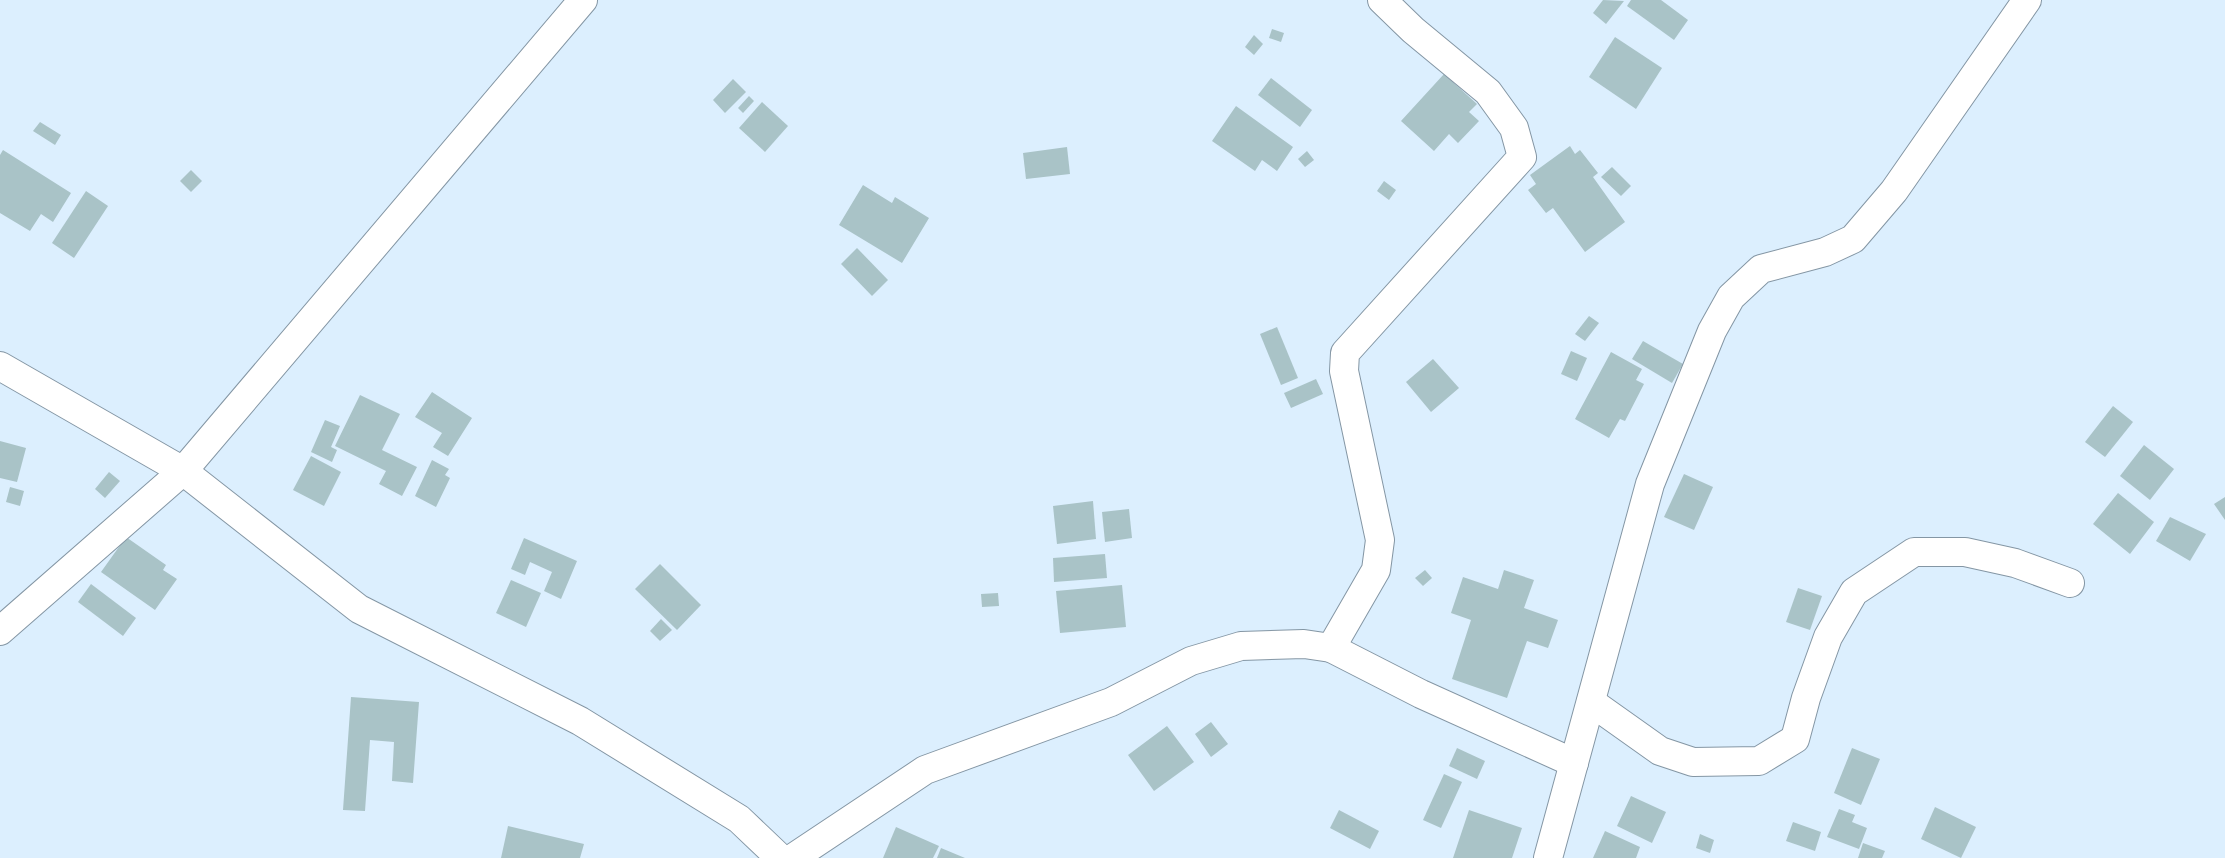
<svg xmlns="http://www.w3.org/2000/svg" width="2225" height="858" font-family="Jost,sans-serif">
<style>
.building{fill:#a9c3c7}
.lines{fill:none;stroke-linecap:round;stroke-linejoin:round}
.minor-casing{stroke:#8496a4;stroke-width:30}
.minor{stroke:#fff;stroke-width:28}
</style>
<rect width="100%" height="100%" fill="#dceffe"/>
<!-- building -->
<g class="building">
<polygon points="1603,0 1624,1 1606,24 1593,13"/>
<polygon points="1631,0 1661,0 1688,20 1674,40 1627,6"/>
<polygon points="1272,29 1284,33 1281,42 1269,38"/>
<polygon points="1254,35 1263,44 1254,55 1245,47"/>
<polygon points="1615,37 1662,68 1636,109 1589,77"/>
<polygon points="1444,74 1477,104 1469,112 1479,121 1458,143 1449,134 1434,151 1401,121"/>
<polygon points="1271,78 1312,110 1300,127 1258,95"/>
<polygon points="733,79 746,92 725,113 713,100"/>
<polygon points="749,96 754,101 743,113 738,108"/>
<polygon points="762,102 788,126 765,152 739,128"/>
<polygon points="1236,106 1293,147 1277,171 1262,160 1255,171 1212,141"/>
<polygon points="40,122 61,135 55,145 33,131"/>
<polygon points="1570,146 1575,154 1580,150 1598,173 1593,177 1625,222 1585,252 1553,208 1546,213 1528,190 1536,184 1530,175"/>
<polygon points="1067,147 1070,174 1026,179 1023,153"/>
<polygon points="3,150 71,193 53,222 41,214 30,231 0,213 0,155"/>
<polygon points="1307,151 1314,160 1305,167 1298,159"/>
<polygon points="1612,167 1631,186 1621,196 1601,177"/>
<polygon points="191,170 202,181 191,192 180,181"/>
<polygon points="1384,181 1396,190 1389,200 1377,191"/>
<polygon points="863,185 892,203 895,197 929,218 902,263 839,225"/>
<polygon points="86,191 108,206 74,258 52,243"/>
<polygon points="857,248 888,280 872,296 841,264"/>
<polygon points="1589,316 1599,323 1585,341 1575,334"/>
<polygon points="1277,327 1298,378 1281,385 1260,334"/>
<polygon points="1643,341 1683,364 1672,383 1632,359"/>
<polygon points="1571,351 1587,358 1577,381 1561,374"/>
<polygon points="1611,352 1642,369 1636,380 1644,384 1625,421 1620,419 1609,438 1575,419"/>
<polygon points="1433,359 1459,388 1431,412 1406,382"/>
<polygon points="1316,379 1323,394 1291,408 1284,393"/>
<polygon points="432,392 472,418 448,456 433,447 442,433 415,417"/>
<polygon points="360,395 400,414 382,450 417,467 402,496 379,484 386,471 335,446"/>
<polygon points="2113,406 2133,422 2105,457 2085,442"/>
<polygon points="325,420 340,426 331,447 337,450 332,462 311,452"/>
<polygon points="0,441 26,448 17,482 0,478"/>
<polygon points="2144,445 2174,469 2150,500 2120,476"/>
<polygon points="311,456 341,472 324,506 293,490"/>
<polygon points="432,460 449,469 445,475 450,478 436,507 415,496"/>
<polygon points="109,472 120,481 105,498 95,489"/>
<polygon points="1684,474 1713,487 1694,530 1664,517"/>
<polygon points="10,487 24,491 20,506 6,502"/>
<polygon points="2118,493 2154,522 2130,554 2093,524"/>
<polygon points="2225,497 2225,520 2214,504"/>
<polygon points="1093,501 1096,539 1057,544 1053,506"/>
<polygon points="1129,509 1132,538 1105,542 1102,512"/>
<polygon points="2170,517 2206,534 2190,561 2156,541"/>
<polygon points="126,537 166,565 163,570 177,579 155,610 101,572"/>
<polygon points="524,538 577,561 561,599 544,591 552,572 530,562 525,575 511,569"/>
<polygon points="1105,554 1107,578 1054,582 1053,558"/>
<polygon points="660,564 701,605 677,630 635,589"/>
<polygon points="1425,570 1432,578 1423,586 1415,578"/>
<polygon points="1504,570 1534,580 1524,608 1558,620 1548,648 1527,641 1507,698 1452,679 1471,620 1451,613 1463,577 1498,589"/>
<polygon points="511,580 541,593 526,627 496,613"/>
<polygon points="91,584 136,618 123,636 78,602"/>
<polygon points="1122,585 1126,627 1060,633 1056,591"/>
<polygon points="1798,588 1822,596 1810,630 1786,622"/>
<polygon points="998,593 999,606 982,607 981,594"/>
<polygon points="661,619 672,630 660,641 650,631"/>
<polygon points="351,697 419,702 413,783 392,781 394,742 370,740 365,811 343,810"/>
<polygon points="1211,722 1228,744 1211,757 1195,734"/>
<polygon points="1167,726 1194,762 1154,791 1128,755"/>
<polygon points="1457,748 1485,761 1477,779 1449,766"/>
<polygon points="1852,748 1880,759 1861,805 1834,793"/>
<polygon points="1444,774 1462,782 1441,828 1423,820"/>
<polygon points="1631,796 1666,812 1652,843 1617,826"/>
<polygon points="1935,807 1976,827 1961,858 1921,839"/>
<polygon points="1839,809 1855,815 1852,822 1867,828 1859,849 1827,837"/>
<polygon points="1339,810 1379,831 1370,849 1330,828"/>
<polygon points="1469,810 1522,828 1512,858 1453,858"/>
<polygon points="1793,822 1821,832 1815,851 1786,841"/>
<polygon points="508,826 584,844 580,858 501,858"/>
<polygon points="896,827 939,846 933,858 883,858"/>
<polygon points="1605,831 1640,847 1636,858 1593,858"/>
<polygon points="1700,834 1714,840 1710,853 1696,848"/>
<polygon points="1863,843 1885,851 1882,858 1858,858"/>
<polygon points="941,848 965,858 937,858"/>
</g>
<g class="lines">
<defs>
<g id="minor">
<polyline points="0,366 183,471 359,609 580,721 739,819 780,858"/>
<polyline points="0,631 183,471 583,0"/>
<polyline points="1331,648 1421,694 1574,763"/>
<polyline points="1591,702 1660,751 1693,762 1759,761 1795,739 1806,698 1828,637 1854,592 1914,552 1965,552 2015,563 2070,583"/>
<polyline points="793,858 925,770 1111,702 1191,661 1241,646 1304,644 1331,648 1376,570 1380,540 1344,371 1345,353 1522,157 1514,128 1488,92 1413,30 1382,0"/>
<polyline points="1548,858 1650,484 1712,331 1731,297 1761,269 1825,252 1853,239 1894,191 2027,0"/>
</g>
</defs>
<!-- minor casing -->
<use href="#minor" class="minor-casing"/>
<!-- minor -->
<use href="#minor" class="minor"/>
</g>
</svg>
